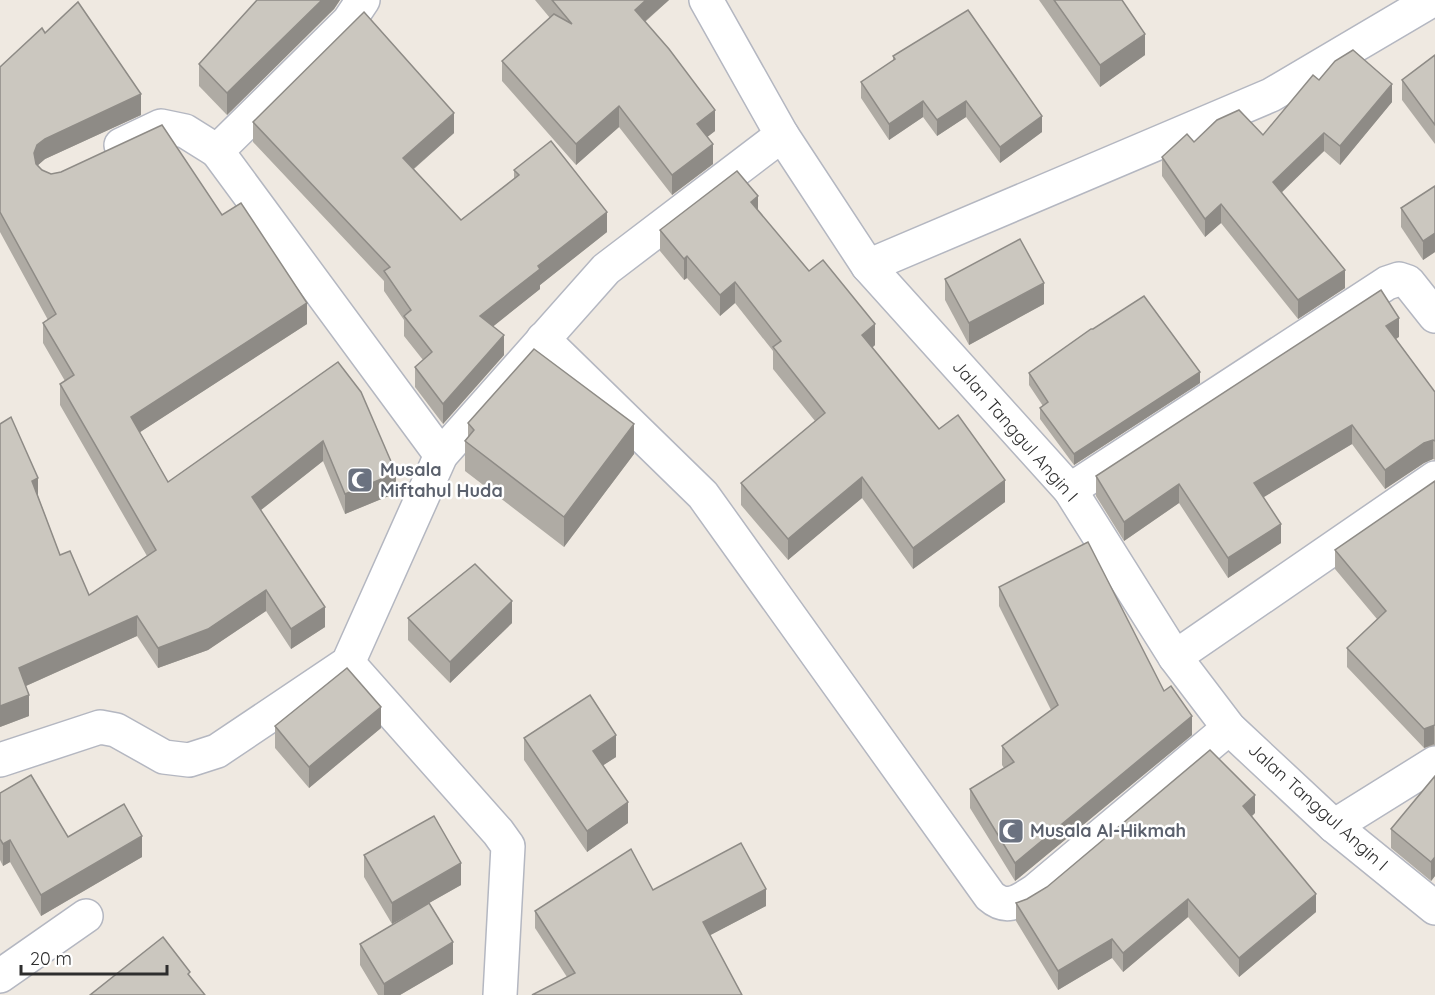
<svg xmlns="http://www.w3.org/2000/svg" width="1435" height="995" font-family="Quicksand,sans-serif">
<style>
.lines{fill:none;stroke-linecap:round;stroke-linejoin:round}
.minor-casing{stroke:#b4b7c1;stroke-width:36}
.minor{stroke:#fff;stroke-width:33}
.wall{fill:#afaba4}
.shaded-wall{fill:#8e8b86}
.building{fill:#cbc7bf;stroke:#8e8b86;stroke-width:1.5}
.labels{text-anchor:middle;stroke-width:5;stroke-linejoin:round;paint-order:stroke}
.street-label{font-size:18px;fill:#2e2e2e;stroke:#fff}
.worship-label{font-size:18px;font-weight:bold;fill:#5b616d;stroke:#fff;text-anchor:start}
</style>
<rect width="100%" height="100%" fill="#efe9e1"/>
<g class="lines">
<defs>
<g id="minor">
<polyline points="363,0 349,21 217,151 441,455"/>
<polyline points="706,0 782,135 868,266 1070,490 1175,657 1229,728 1334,826 1435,908"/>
<polyline points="121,145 161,126 185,131 217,151"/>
<polyline points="868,266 1271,95 1432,0"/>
<path d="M543,339L703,495L990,896C1007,911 1019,901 1035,891L1229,728"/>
<polyline points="1070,490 1387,283 1399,279 1408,282 1435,316"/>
<polyline points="1175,657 1435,478"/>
<polyline points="348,663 498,832 508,846 500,995"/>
<polyline points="0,760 100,727 116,730 164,757 189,760 217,751 348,663 441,455 606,269 782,135"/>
<polyline points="1334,826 1435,763"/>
<polyline points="0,976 86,916"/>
</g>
</defs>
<!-- minor casing -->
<use href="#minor" class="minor-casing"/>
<!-- minor -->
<use href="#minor" class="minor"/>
</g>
<!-- wall -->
<g class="wall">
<polygon points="257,0 340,0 334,9 227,115 199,86 199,64"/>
<polygon points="535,0 669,0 645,22 715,131 707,137 713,164 672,195 619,127 576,165 502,81 502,61 550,18"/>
<polygon points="1039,0 1122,0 1145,55 1100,87"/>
<polygon points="45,33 141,115 45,159 38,165 42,170 51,174 222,215 307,324 140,432 168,482 338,362 396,493 345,514 323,461 261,510 325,627 291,649 266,611 208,650 158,668 137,636 26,686 29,716 0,727 38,496 60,555 89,595 147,556 60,405 60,384 65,381 43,343 43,323 48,320 0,232 0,67"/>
<polygon points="1435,55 1435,144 1402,100 1402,80"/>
<polygon points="893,56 1042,132 1000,163 966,117 937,136 923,117 889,140 861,98 861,82 893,61"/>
<polygon points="1319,80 1392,102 1340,165 1324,151 1281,192 1345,288 1298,319 1221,223 1205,237 1162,176 1162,157 1194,142 1263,135"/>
<polygon points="253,122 454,133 414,169 461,220 514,179 514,170 607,232 540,285 540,289 493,326 504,355 443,424 415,387 415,367 423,360 404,336 404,320 384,291 384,281 253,142"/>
<polygon points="1435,186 1435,252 1423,260 1401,227 1401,208"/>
<polygon points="758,211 809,271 875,345 872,348 939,429 1005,502 913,569 862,498 788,560 741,505 741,483 815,421 773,369 773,351 735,303 720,316 687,278 684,280 660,251 660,230"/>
<polygon points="945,279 1044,304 969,345 945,300"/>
<polygon points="1399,337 1396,339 1435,392 1435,460 1433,459 1424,463 1385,489 1352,444 1263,497 1281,543 1228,578 1179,503 1124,541 1096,496 1096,476"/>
<polygon points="1029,373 1200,383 1074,465 1040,419 1040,408 1043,406 1029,385"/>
<polygon points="468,423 634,454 564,547 465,471 465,441 468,437"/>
<polygon points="1435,481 1435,745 1424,748 1347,667 1347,648 1377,619 1335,569 1335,550"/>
<polygon points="999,587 1164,691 1192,735 1015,881 970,808 970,789 1004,768 1002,765 1002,746 1051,710 999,606"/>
<polygon points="408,618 512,623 450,683 408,640"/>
<polygon points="275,726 381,728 309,788 275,748"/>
<polygon points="524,738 616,757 603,765 628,823 587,852 524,760"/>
<polygon points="1435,776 1435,876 1431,881 1391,848 1391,829"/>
<polygon points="0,793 68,837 142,857 41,916 10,862 3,866 0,860"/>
<polygon points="1255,813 1252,816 1316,912 1239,977 1188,917 1123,972 1112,958 1058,990 1016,921 1016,903"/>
<polygon points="364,855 461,885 429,903 453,964 400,995 378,995 360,965 360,944 410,914 392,924 364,877"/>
<polygon points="653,890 766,906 710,935 567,977 535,928 535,911"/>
</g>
<!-- shaded-wall -->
<g class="shaded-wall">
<polygon points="322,0 340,0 334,9 227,115 227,93"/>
<polygon points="646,0 669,0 635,30 635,10"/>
<polygon points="1145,34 1145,55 1100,87 1100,65"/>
<polygon points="1392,84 1392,102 1340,165 1340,146"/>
<polygon points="141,94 141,115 45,159 37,166 34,174 34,153 37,145 45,139"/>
<polygon points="923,101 923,117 889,140 889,124"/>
<polygon points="966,101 966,117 937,136 937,120"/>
<polygon points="619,106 619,127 576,165 576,144"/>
<polygon points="715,110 715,131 697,145 697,124"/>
<polygon points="454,113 454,133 403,178 403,158"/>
<polygon points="1042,116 1042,132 1000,163 1000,147"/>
<polygon points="1324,133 1324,151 1273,201 1273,182"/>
<polygon points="713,144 713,164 672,195 672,175"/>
<polygon points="758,196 758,218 751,202"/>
<polygon points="1221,204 1221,223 1205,237 1205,219"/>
<polygon points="607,212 607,232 540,285 540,289 480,337 480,316 538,266"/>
<polygon points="1435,233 1435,252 1423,260 1423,241"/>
<polygon points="687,256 687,278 684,280 684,259"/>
<polygon points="1345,270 1345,288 1298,319 1298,300"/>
<polygon points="735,282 735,303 720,316 720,295"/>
<polygon points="1044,283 1044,304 969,345 969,323"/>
<polygon points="307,303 307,324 131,438 131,417"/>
<polygon points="1399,318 1399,337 1386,345 1386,326"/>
<polygon points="875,324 875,345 862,356 862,335"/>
<polygon points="504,335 504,355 443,424 443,404"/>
<polygon points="1200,372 1200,383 1074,465 1074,454"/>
<polygon points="634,424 634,454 564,547 564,517"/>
<polygon points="1352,425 1352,444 1254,503 1254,483"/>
<polygon points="1433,440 1433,459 1424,463 1385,489 1385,470 1424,443"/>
<polygon points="323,441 323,461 252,517 252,497"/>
<polygon points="396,473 396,493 345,514 345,494"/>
<polygon points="862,477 862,498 788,560 788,539"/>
<polygon points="38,478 38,498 32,481"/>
<polygon points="1005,480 1005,502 913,569 913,548"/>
<polygon points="1179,484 1179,503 1124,541 1124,522"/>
<polygon points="1281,524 1281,543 1228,578 1228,558"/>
<polygon points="266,590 266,611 208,650 158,668 158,648"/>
<polygon points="512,601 512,623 450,683 450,662"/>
<polygon points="325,607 325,627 291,649 291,629"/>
<polygon points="137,616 137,636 19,689 19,668"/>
<polygon points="29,695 29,716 0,727 0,706"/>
<polygon points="381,707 381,728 309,788 309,767"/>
<polygon points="1192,716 1192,735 1015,881 1015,863"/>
<polygon points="1434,725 1434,744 1424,748 1424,729"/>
<polygon points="616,735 616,757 593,772 593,751"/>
<polygon points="1255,795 1255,813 1243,824 1243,806"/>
<polygon points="628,802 628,823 587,852 587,831"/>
<polygon points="142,836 142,857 41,916 41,895"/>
<polygon points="10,840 10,862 3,866 3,844"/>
<polygon points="1435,857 1435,876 1431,881 1431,862"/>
<polygon points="461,863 461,885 392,924 392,903"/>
<polygon points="766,889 766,906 703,939 703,922"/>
<polygon points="1316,894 1316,912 1239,977 1239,958"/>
<polygon points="1188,899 1188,917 1123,972 1123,953"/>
<polygon points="1112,939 1112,958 1058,990 1058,971"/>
<polygon points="453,942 453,964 400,995 384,995 384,984"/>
</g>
<!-- building -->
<g class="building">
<polygon points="257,0 322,0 227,93 199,64"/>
<polygon points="552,0 646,0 635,10 669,49 715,110 697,124 713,144 672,175 619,106 576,144 502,61 554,14 572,24"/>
<polygon points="1054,0 1122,0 1145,34 1100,65"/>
<polygon points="78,2 141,94 45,139 37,145 34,153 36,164 42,170 51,174 61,172 162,125 222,215 241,203 307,303 131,417 168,482 338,362 361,392 396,473 345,494 323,441 252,497 325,607 291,629 266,590 208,629 158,648 137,616 19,668 29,695 0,706 0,424 11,417 38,478 32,481 60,555 70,551 89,595 156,550 60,384 74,375 43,323 56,314 0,212 0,67 42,28 45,33"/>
<polygon points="968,10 1042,116 1000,147 966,101 937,120 923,101 889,124 861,82 895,59 893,56"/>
<polygon points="364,12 454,113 403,158 461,220 519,175 514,170 551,141 607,212 538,266 540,269 480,316 504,335 443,404 415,367 432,352 404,316 411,310 384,271 390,267 253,122"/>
<polygon points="1353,50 1392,84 1340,146 1324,133 1273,182 1345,270 1298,300 1221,204 1205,219 1162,157 1187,134 1194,142 1217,120 1239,110 1263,135 1313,75 1319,80 1335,61"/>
<polygon points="1435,55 1435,125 1402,80"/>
<polygon points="737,171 758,196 751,202 809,271 823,260 875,324 862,335 939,429 958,415 1005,480 913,548 862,477 788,539 741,483 825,413 773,347 781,341 735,282 720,295 687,256 684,259 660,230"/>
<polygon points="1435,186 1435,233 1423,241 1401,208"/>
<polygon points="1020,239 1044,283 969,323 945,279"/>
<polygon points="1381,290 1399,318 1386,326 1435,392 1435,441 1433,440 1424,443 1385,470 1352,425 1254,483 1281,524 1228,558 1179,484 1124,522 1096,476"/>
<polygon points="1144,296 1200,372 1074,454 1040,408 1048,402 1029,373 1091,329 1093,329"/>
<polygon points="534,349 634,424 564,517 465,441 474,430 468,423"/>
<polygon points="1435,481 1435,725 1424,729 1347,648 1386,611 1335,550"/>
<polygon points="1088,542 1164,691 1171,686 1192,716 1015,863 970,789 1014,762 1002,746 1058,705 999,587"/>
<polygon points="475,564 512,601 450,662 408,618"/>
<polygon points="347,668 381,707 309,767 275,726"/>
<polygon points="590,695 616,735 593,751 628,802 587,831 524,738"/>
<polygon points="1210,750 1255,795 1243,806 1316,894 1239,958 1188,899 1123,953 1112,939 1058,971 1016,903 1027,899 1047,887"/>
<polygon points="31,775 68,837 124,804 142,836 41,895 10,840 3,844 0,839 0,793"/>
<polygon points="1435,776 1435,857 1431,862 1391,829"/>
<polygon points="434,816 461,863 392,903 364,855"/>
<polygon points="741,843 766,889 703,922 742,995 532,995 575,973 535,911 631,849 653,890"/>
<polygon points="429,903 453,942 384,984 360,944"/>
<polygon points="163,937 190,972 188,974 205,995 90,995"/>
</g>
<!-- icons -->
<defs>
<symbol id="mosque-square" viewBox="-11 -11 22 22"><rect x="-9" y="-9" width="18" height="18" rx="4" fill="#6b7280" stroke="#fff"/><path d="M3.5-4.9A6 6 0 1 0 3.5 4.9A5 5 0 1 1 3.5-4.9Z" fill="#fff"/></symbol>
</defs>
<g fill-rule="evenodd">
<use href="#mosque-square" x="345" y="465" width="30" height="30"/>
<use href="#mosque-square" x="996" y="816" width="30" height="30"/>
</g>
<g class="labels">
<!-- street labels -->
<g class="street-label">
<text transform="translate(1015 431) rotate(49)" y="6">Jalan Tanggul Angin I</text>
<text transform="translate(1318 807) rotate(42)" y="6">Jalan Tanggul Angin I</text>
</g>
<!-- worship labels -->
<g class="worship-label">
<text x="380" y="476">Musala<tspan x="380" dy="21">Miftahul Huda</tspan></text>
<text x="1030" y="837">Musala Al-Hikmah</text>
</g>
</g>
<!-- scale -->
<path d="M21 965v9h146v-9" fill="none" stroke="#2e2e2e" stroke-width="3"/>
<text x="30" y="965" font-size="18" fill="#2e2e2e" stroke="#ffffff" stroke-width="4.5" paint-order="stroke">20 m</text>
</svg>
